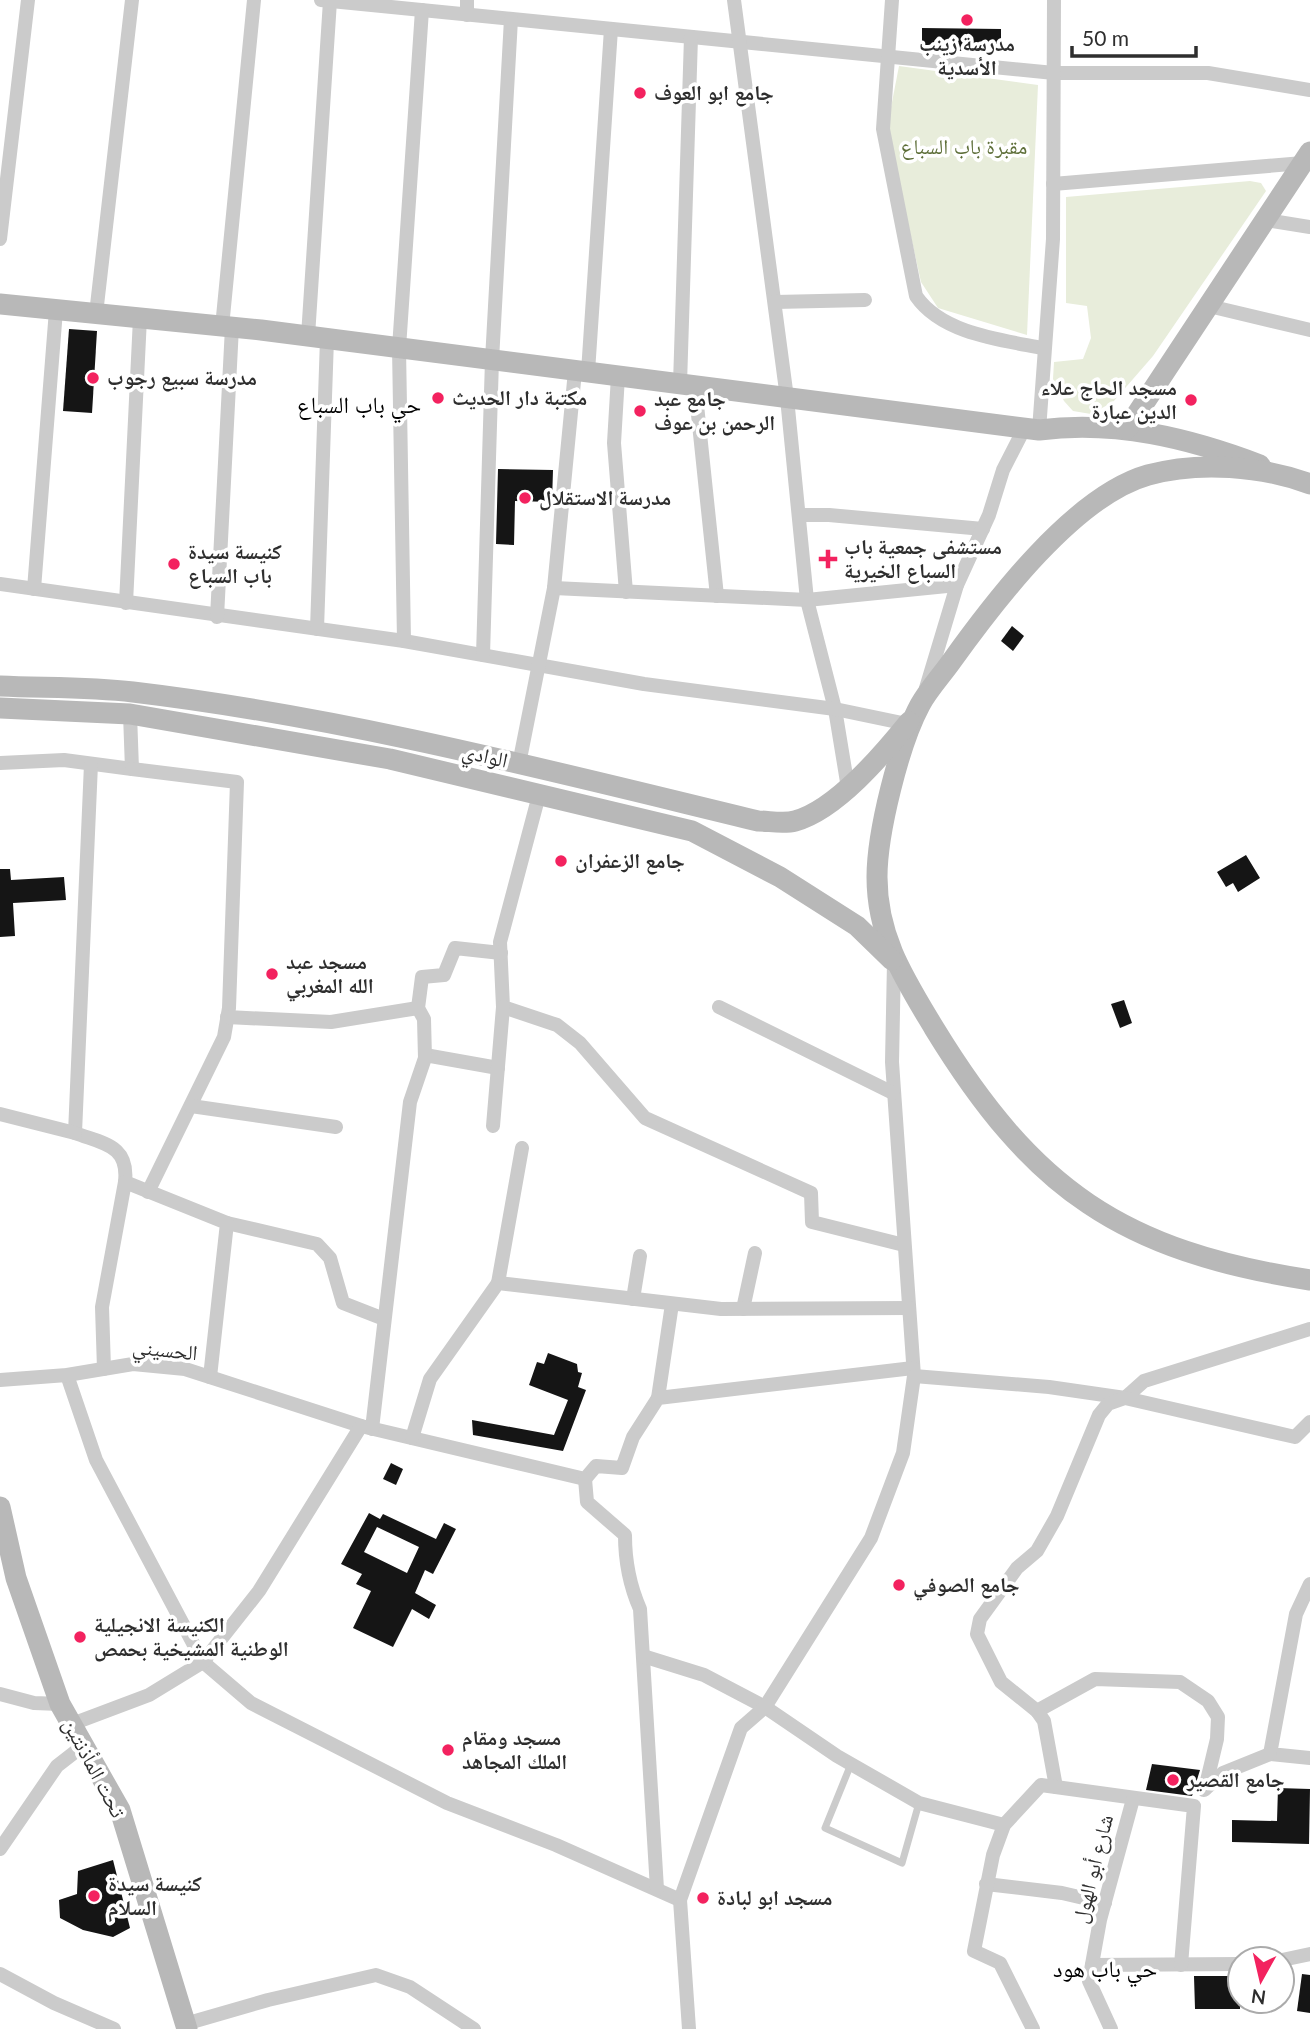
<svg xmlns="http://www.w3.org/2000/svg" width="1310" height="2029" font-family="Lato,'Noto Naskh Arabic',sans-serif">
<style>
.green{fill:#e8eddb}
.building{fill:#151515;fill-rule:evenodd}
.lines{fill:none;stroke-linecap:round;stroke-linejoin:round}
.lane{stroke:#cbcbcb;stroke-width:7}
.street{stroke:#cbcbcb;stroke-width:14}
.secondary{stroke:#b8b8b8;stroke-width:21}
.poi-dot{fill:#f3225f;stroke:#fff;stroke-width:2.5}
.labels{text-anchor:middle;stroke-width:7;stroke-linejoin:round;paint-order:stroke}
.poi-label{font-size:21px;font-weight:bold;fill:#2e2e2e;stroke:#fff;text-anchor:start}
.park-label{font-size:21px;fill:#5d6e38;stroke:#fff}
.street-label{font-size:21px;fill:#2e2e2e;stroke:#fff}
.neighbourhood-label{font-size:23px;fill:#000;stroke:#fff}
</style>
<rect width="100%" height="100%" fill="#fff"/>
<!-- green -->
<g class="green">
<polygon points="899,66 1038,85 1027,335 938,308 921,282 887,128"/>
<polygon points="1250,181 1261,183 1266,191 1153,356 1113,402 1091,414 1073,411 1064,401 1053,379 1054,362 1083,359 1091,338 1087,306 1066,303 1066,197"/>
</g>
<!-- building -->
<g class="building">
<polygon points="922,28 1001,29 1001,52 922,50"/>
<polygon points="69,329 97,331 92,413 63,411"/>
<polygon points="498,469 553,470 552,502 515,501 514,545 496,544"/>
<polygon points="1012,626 1024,636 1013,651 1001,641"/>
<polygon points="1246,855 1260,878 1238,892 1233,883 1226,887 1217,872"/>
<polygon points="0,869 10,869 11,880 64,877 66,900 13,903 15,936 0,937"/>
<polygon points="1124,1000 1132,1023 1120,1028 1111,1004"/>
<polygon points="548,1353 577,1364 578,1372 582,1373 578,1387 586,1390 563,1451 473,1435 472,1420 554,1435 568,1400 529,1385 537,1362 544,1364"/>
<polygon points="391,1463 403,1469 396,1485 383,1479"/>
<path d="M369,1513L380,1519L383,1514L436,1539L444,1523L456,1529L433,1574L425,1570L415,1593L436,1605L429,1619L412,1609L393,1647L353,1628L371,1591L356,1584L362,1574L341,1564ZM377,1527L419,1547L407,1573L364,1552Z"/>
<polygon points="1152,1764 1200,1770 1192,1796 1146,1790"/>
<polygon points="1278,1788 1310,1789 1309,1844 1232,1842 1232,1820 1277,1821"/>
<polygon points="113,1860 130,1928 113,1937 83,1930 60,1918 59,1900 77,1894 78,1871"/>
<polygon points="1302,1974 1310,1975 1310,2013 1297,2011"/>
<polygon points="1194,1976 1240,1976 1240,2009 1195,2009"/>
</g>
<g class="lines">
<!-- lane -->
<polyline class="lane" points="851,1764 825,1828 902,1863 919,1803"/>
<!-- street -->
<g class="street">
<polyline points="321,0 1054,73 1208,73 1310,90"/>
<polyline points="734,0 787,398 807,600 835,709 848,788"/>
<path d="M892,0L883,129L916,296C942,334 1002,340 1043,348"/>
<polyline points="467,15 467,0"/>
<polyline points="1053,184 1303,163"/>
<polyline points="1266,220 1310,227"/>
<polyline points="0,239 28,0"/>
<polyline points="775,302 865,300"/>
<polyline points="1209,306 1310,330"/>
<polyline points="96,314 132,0"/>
<polyline points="222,327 254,0"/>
<polyline points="308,336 330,1"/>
<polyline points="588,372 611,29"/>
<polyline points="618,376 614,443 626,592"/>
<polyline points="680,384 691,37"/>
<polyline points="695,386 717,596"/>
<polyline points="1039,430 1053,239 1054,0"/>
<polyline points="800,515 829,515 983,529"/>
<polyline points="0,584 404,641 644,684 835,709 907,724"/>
<polyline points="554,588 807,600 957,585"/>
<polyline points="34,589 56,310"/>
<polyline points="126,603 140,318"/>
<polyline points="217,617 232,327"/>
<polyline points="317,629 327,339"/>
<polyline points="404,641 399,348 422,10"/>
<polyline points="483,655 492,360 511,19"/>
<polyline points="926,688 957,585 989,515 1003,470 1024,429"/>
<polyline points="0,763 64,760 132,769 130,714"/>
<path d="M91,764L75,1133C104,1144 129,1145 125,1182"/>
<polyline points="519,764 554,588 575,371"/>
<polyline points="132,769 237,782 229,1008 224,1037 148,1192"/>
<polyline points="539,795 500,942 503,1007 557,1025 580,1043 645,1118 811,1193 812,1222 904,1245"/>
<polyline points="894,962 892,1062 914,1376 1049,1387 1125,1398 1144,1381 1310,1329"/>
<polyline points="719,1007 893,1093"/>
<polyline points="227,1017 331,1022 418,1008"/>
<polyline points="425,1055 498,1068"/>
<polyline points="191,1106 336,1127"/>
<polyline points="0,1114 75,1133"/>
<polyline points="493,1126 503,1007"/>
<polyline points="227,1223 317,1244 330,1258 343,1303 384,1319"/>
<polyline points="498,1283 522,1148"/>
<polyline points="633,1299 640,1256"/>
<polyline points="743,1309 755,1253"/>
<polyline points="104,1369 102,1307 125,1182 227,1223 210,1377"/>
<polyline points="67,1375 96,1460 203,1662 251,1703 447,1803 556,1845 680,1900"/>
<polyline points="0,1380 67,1375 133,1364 185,1369 361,1426 585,1479 596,1466 622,1468 633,1437 658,1398 913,1368"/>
<polyline points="658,1398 672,1304"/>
<polyline points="372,1429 410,1102 425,1058 424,1019 418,1008 422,977 444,975 455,948 501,953"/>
<polyline points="412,1438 430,1379 498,1283 721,1309 909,1308"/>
<path d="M585,1479L587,1502L625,1535C625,1562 629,1584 640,1609L657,1889"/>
<polyline points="1310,1584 1296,1614 1270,1754 1310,1758"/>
<polyline points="643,1656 704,1675 765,1707 837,1756 919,1803 1004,1825"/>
<polyline points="0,1694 34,1703 60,1704"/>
<polyline points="1037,1711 1095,1679 1180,1682 1208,1701 1218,1717 1217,1739 1205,1789"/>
<polyline points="72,1724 149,1695 203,1662 259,1591 361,1426"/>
<polyline points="1056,1787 1044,1721 1037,1711 1001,1682 977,1634 980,1619 1017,1568 1037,1551 1057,1516 1099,1415 1108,1404 1125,1398 1295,1437 1310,1422"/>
<polyline points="1204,1790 1223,1773 1270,1754"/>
<polyline points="0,1849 57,1766 84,1745"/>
<polyline points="986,1884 1062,1893 1105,1903"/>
<polyline points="1282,1960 1310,1954"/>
<polyline points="1092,1965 1240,1964"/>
<polyline points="0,1974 54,2003 114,2029"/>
<polyline points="185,2024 268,2000 376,1975 410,1987 474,2029"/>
<polyline points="689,2029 680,1900 741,1728 765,1707 871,1538 903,1453 914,1376"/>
<polyline points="1033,2029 1000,1963 974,1951 993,1855 1004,1825 1041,1785 1194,1806 1181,1965"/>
<polyline points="1111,2029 1089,1981 1100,1920 1133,1799"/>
</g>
<!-- secondary -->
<g class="secondary">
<path d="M0,304L261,330L1039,430C1115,420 1189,438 1260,465"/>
<polyline points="1127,429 1310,152"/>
<path d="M1310,484C1262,466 1199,461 1148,475C1074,496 994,602 951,662C941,676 928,690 920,705C899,744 877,833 877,877C877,937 904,978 934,1028C1033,1190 1122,1251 1310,1280"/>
<path d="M0,686C44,688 89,687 133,692C344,717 551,771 758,821C769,821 784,824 795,821C836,810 883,754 909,722"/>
<polyline points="0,708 130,714 390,759 692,831 780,877 857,926 892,960"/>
<polyline points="0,1507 16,1578 60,1704 120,1810 187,2029"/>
</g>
</g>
<!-- markers -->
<g class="poi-dot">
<circle cx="967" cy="20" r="7"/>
<circle cx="640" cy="93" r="7"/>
<circle cx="93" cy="378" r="7"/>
<circle cx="438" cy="398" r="7"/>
<circle cx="1191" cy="400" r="7"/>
<circle cx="640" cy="411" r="7"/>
<circle cx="525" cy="498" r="7"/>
<path d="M824.5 548.5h7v7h7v7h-7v7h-7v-7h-7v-7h7z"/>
<circle cx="174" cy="564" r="7"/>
<circle cx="561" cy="861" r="7"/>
<circle cx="272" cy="974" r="7"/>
<circle cx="899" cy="1585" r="7"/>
<circle cx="80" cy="1637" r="7"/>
<circle cx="448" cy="1750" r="7"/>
<circle cx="1173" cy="1780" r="7"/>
<circle cx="94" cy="1896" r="7"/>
<circle cx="703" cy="1898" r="7"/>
</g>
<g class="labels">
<!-- poi labels -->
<g class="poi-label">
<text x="967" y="51" text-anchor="middle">مدرسة زينب<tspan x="967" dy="24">الأسدية</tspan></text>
<text x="654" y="100">جامع ابو العوف</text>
<text x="107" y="385">مدرسة سبيع رجوب</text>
<text x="1177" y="395" text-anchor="end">مسجد الحاج علاء<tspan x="1177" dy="24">الدين عبارة</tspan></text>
<text x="452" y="405">مكتبة دار الحديث</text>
<text x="654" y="406">جامع عبد<tspan x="654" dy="24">الرحمن بن عوف</tspan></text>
<text x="539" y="505">مدرسة الاستقلال</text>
<text x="844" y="554">مستشفى جمعية باب<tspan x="844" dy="24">السباع الخيرية</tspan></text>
<text x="188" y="559">كنيسة سيدة<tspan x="188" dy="24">باب السباع</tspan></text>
<text x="575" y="868">جامع الزعفران</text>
<text x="286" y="969">مسجد عبد<tspan x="286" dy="24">الله المغربي</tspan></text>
<text x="913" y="1592">جامع الصوفي</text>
<text x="94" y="1632">الكنيسة الانجيلية<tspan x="94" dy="24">الوطنية المشيخية بحمص</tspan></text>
<text x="462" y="1745">مسجد ومقام<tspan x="462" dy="24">الملك المجاهد</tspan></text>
<text x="1187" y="1787">جامع القصير</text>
<text x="108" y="1891">كنيسة سيدة<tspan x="108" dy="24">السلام</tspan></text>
<text x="717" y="1905">مسجد ابو لبادة</text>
</g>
<!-- park labels -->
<g class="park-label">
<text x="964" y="154">مقبرة باب السباع</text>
</g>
<!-- street labels -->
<g class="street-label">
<text transform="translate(485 756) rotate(13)" y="7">الوادي</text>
<text transform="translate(165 1350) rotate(6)" y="7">الحسيني</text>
<text transform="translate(94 1768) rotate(62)" y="7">تحت المأذنتين</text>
<text transform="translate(1093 1869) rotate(-76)" y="7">شارع أبو الهول</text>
</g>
<!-- neighbourhood labels -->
<g class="neighbourhood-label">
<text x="359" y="413">حي باب السباع</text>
<text x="1105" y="1977">حي باب هود</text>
</g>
</g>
<!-- north arrow -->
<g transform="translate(1261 1980) rotate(188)"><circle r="33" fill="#ffffff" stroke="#ababab" stroke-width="2"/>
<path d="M0-5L12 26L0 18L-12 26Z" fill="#f3225f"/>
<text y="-10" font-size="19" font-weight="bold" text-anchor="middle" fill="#2e2e2e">N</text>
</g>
<!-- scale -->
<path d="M1072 46v10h124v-10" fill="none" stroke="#2e2e2e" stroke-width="3.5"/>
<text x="1082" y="46" font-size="21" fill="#2e2e2e" stroke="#ffffff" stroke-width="5" paint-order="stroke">50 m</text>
</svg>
